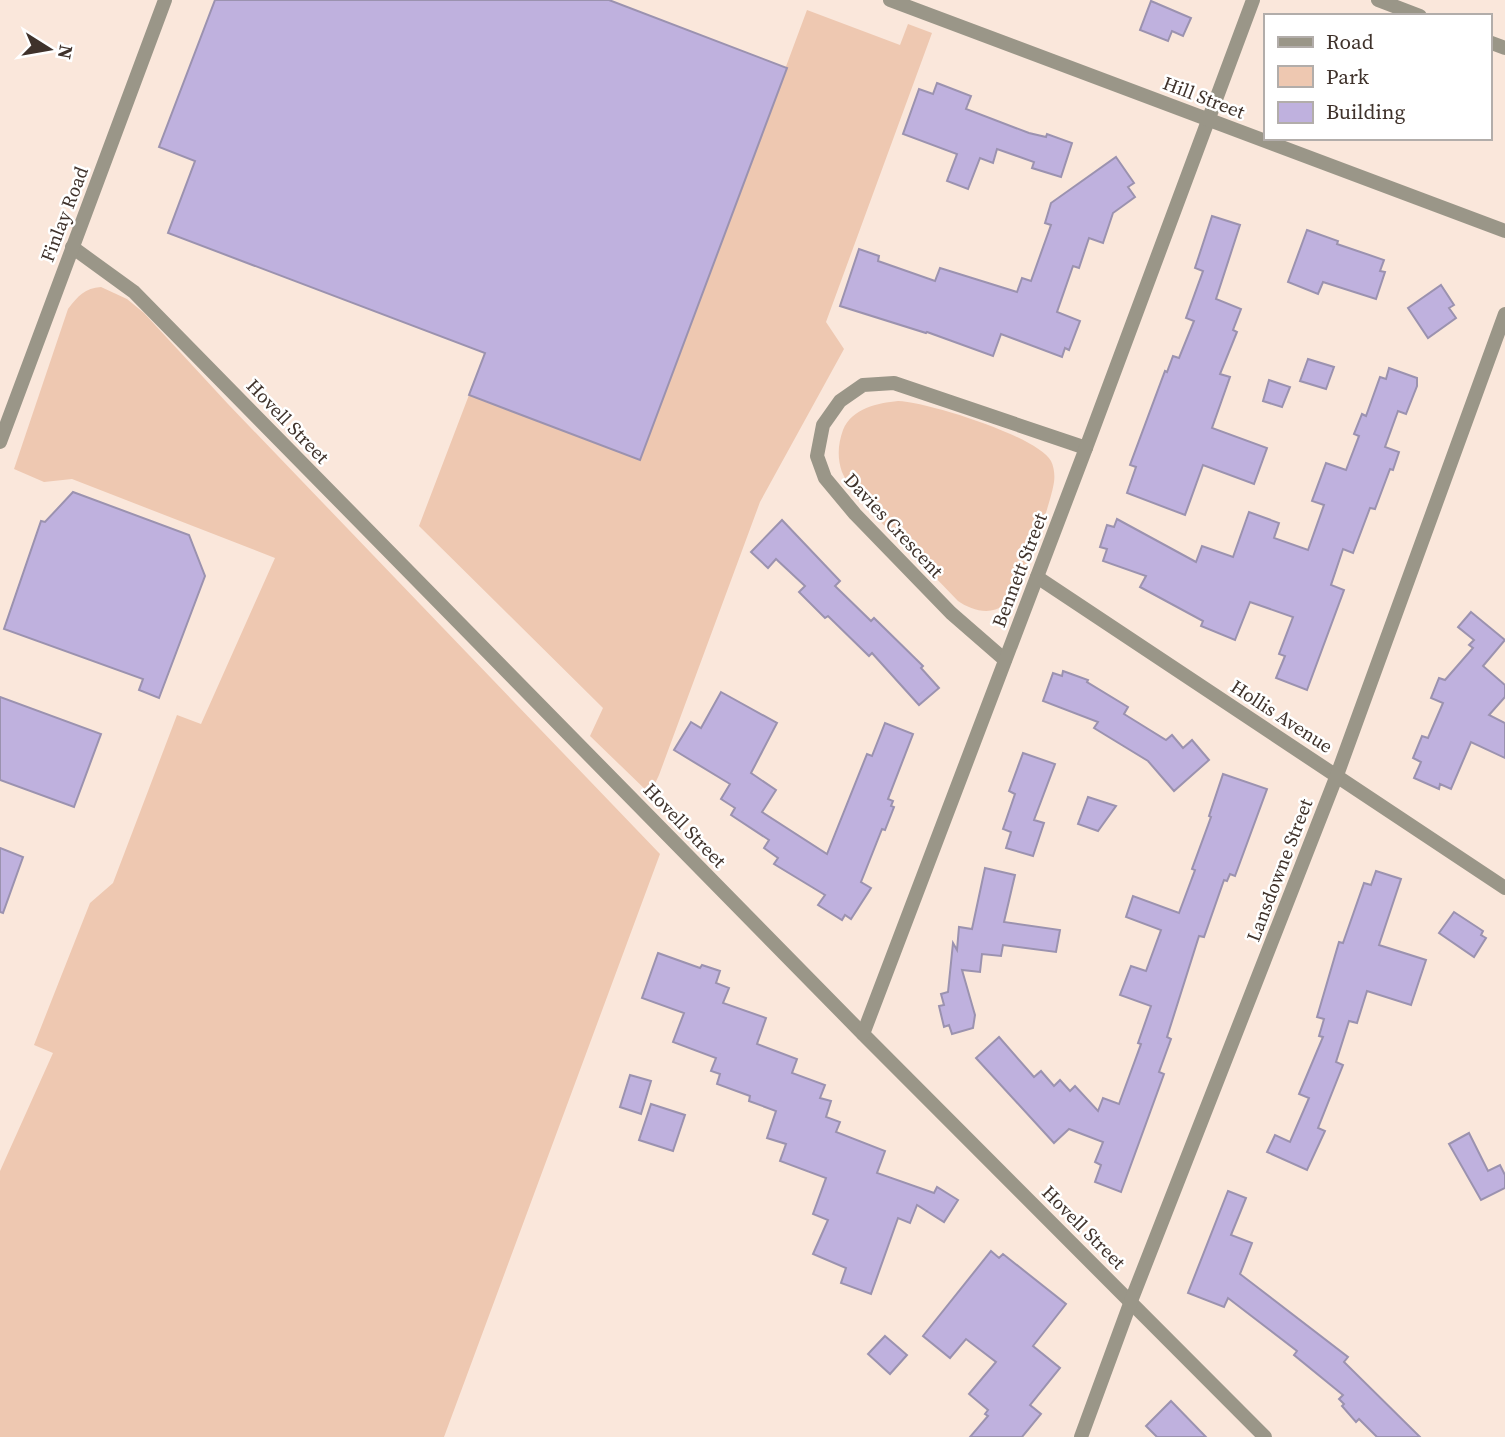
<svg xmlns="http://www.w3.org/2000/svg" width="1505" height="1437" font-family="'Source Serif 4',serif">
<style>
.green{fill:#eec8b1}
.building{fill:#bfb1de;stroke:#9b92af;stroke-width:2}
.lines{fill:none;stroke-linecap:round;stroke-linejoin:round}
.minor{stroke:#9a9688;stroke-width:14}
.tertiary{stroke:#9a9688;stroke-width:14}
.labels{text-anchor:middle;stroke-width:5;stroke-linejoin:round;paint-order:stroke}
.street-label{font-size:19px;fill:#3f322b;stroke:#fff}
</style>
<rect width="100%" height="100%" fill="#fae7db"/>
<!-- green -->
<g class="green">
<polygon points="807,10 900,45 908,24 932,33 826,322 844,349 760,502 659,775 650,794 590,736 603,708 419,526 469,395 640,459"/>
<path d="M101,287L127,299L144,313L228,404L660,854L444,1437H0V1171L53,1053L34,1045L90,903L113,883L177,715L201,724L275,558L72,479L44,482L14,469L68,309C78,296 85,288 101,287Z"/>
<path d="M898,401C927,402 1037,436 1051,461C1054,467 1055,475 1054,482C1051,504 1020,593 1004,605C990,616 971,610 958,601C937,579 915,557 894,535C875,516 853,497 842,472C837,458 838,444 843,430C852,408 878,403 898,401Z"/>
</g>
<!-- building -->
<g class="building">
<polygon points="215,0 609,0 787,68 640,460 469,395 485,353 168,233 195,161 159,147"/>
<polygon points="1151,1 1191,18 1183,36 1172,31 1168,41 1140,30"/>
<polygon points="937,83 971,96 966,109 1029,133 1046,137 1047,134 1072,143 1061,177 1032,168 1034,162 997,149 993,163 980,158 968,189 947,181 957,154 903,134 919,89 933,94"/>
<polygon points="1116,157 1134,183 1128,187 1135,197 1113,213 1103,243 1089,238 1079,268 1073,266 1057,312 1080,321 1069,350 1065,348 1062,357 1001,334 993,356 927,332 926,333 840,306 859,249 879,256 878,261 935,281 940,268 1017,292 1022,278 1031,281 1051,225 1045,223 1051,203"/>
<polygon points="1212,216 1240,225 1216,299 1241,309 1233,330 1237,332 1220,374 1230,377 1212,428 1267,448 1254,484 1203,465 1185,515 1127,493 1136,467 1130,465 1165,371 1167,372 1173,356 1179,358 1194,321 1186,318 1203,271 1195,268"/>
<polygon points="1307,230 1338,241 1337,244 1384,260 1380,271 1385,272 1376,299 1323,282 1318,294 1288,282"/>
<polygon points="1441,285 1454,305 1449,308 1456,318 1428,338 1408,308"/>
<polygon points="1308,359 1334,367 1326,389 1300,381"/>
<polygon points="1389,368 1417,378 1417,386 1406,414 1398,411 1385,447 1399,452 1393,470 1390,469 1375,509 1370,508 1353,553 1343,549 1331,585 1344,590 1307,690 1276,678 1285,656 1279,654 1293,617 1250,602 1235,640 1201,626 1203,621 1140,587 1146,576 1103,561 1107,549 1100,547 1107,525 1114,527 1117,519 1196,562 1202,546 1233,557 1249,512 1279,523 1274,538 1308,550 1324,505 1312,501 1326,463 1346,470 1359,436 1354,434 1362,414 1366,416 1380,377 1386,379"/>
<polygon points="1269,380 1290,387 1282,407 1263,401"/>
<polygon points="73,492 189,535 205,576 159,698 139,690 143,679 4,629 41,521 45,522"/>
<polygon points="782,520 840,581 835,586 871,621 874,618 923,666 921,668 939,688 919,705 872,653 869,656 828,616 825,618 799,592 805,586 776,559 768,568 751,552"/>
<polygon points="1471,612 1505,640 1483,666 1505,685 1505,697 1489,715 1505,723 1505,758 1471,742 1451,789 1440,784 1439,789 1414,778 1421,762 1413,758 1422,736 1428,738 1443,703 1431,698 1439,678 1445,680 1473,648 1469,645 1474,640 1458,627"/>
<polygon points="1063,671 1088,680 1087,682 1128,707 1124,714 1166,740 1172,735 1183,748 1192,740 1209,760 1174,791 1148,761 1094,728 1098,722 1043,701 1053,673 1062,676"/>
<polygon points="721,692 777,723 751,773 776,790 762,812 827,854 867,754 872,756 885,723 913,734 888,799 893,801 891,806 894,807 885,830 882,829 861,882 871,888 851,919 845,915 842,920 818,905 825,895 774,864 778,858 764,848 769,840 731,815 735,808 721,799 730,784 674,750 691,722 701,728"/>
<polygon points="0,697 101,734 74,807 0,780"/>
<polygon points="1023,753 1055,764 1034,820 1044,823 1033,856 1006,848 1011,832 1003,829 1015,794 1009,791"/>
<polygon points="1223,774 1267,789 1235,876 1230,874 1227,881 1224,880 1204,937 1199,936 1167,1037 1171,1039 1159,1072 1164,1074 1121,1192 1095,1182 1101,1165 1095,1162 1103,1142 1069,1129 1054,1143 976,1058 999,1037 1034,1077 1041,1071 1054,1086 1060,1080 1070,1091 1075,1086 1098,1111 1103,1098 1119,1104 1141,1044 1138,1043 1151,1006 1120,995 1131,966 1146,971 1161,930 1126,917 1133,896 1179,913 1195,870 1192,869 1211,817 1209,816"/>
<polygon points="1088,797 1116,806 1098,831 1078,824"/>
<polygon points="0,848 23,857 3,913 0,912"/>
<polygon points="985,868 1015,875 1004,922 1060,930 1056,952 1003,945 1001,956 982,954 980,972 962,970 975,1015 973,1028 952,1034 949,1025 944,1027 939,1006 944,1005 941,994 948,992 953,943 957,950 959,927 972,929"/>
<polygon points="1376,871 1401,879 1379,945 1426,960 1411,1005 1367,991 1357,1023 1349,1021 1336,1062 1343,1065 1318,1128 1325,1131 1307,1170 1267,1152 1275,1135 1290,1142 1309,1098 1299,1094 1323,1037 1319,1036 1324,1019 1317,1017 1339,942 1343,943 1364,883 1371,885"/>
<polygon points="1454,912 1483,931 1481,935 1486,938 1474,957 1439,933"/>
<polygon points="658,953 700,968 702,965 720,971 716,983 729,988 723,1003 766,1018 757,1044 797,1059 792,1073 825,1085 820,1098 831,1101 826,1117 840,1122 836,1132 885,1151 877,1173 934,1193 937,1187 958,1200 944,1222 917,1205 910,1223 898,1218 871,1294 841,1283 846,1268 813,1254 828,1220 813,1214 826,1178 780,1161 786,1144 767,1138 776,1111 749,1101 750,1096 717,1084 720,1074 711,1071 716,1058 673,1042 684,1013 642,998"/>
<polygon points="630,1075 651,1081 641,1114 620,1107"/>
<polygon points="651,1104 685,1115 673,1151 639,1140"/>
<polygon points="1469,1133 1488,1171 1500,1165 1505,1175 1505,1188 1481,1200 1449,1144"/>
<polygon points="1228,1191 1246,1198 1231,1235 1252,1243 1240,1274 1348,1357 1344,1362 1420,1437 1377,1437 1359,1419 1356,1422 1342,1406 1344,1404 1339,1399 1343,1395 1294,1355 1297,1351 1228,1298 1224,1307 1188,1293"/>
<polygon points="991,1251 999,1258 1003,1254 1066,1304 1033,1346 1060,1368 1030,1405 1041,1414 1022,1437 970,1437 988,1416 985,1414 988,1410 969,1394 996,1362 966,1339 950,1358 923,1336"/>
<polygon points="885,1336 907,1355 890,1374 868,1354"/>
<polygon points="1171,1401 1206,1437 1157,1437 1146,1426"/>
</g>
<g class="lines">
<!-- minor -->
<g class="minor">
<polyline points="1378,0 1420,16"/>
<polyline points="1489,42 1505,48"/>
<polyline points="72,247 134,292 863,1034 1265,1437"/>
<polyline points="1037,577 1505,888"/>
<polyline points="1005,660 951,613 855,514 825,478 817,456 823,425 840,401 863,385 894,383 1086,448"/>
<polyline points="863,1034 1086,448 1253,0"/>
<polyline points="1081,1437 1131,1301 1337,775 1505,314"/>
</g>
<!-- tertiary -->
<g class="tertiary">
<polyline points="890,0 1505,231"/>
<polyline points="0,442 165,0"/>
</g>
</g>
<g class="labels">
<!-- street labels -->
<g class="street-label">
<text transform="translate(1204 97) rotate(21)" y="7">Hill Street</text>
<text transform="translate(64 214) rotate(-69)" y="7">Finlay Road</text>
<text transform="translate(288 421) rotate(46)" y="7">Hovell Street</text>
<text transform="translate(894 525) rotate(47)" y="7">Davies Crescent</text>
<text transform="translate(1019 570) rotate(-69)" y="7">Bennett Street</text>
<text transform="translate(1282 716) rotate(33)" y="7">Hollis Avenue</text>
<text transform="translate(685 825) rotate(46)" y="7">Hovell Street</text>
<text transform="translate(1279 870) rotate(-69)" y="7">Lansdowne Street</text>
<text transform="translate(1084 1227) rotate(45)" y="7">Hovell Street</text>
</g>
</g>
<!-- legend -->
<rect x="1264" y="14" width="228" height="126" fill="#ffffff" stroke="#b2adaa" stroke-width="2"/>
<rect x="1278" y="37" width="35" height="10" fill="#9a9688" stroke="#b2adaa" stroke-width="2"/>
<text x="1326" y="49" font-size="21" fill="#3f322b">Road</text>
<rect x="1278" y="66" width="35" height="21" fill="#eec8b1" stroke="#b2adaa" stroke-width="2"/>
<text x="1326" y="84" font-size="21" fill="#3f322b">Park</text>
<rect x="1278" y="102" width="35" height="21" fill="#bfb1de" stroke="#b2adaa" stroke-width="2"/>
<text x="1326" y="119" font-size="21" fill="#3f322b">Building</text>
<!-- north arrow -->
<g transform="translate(49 49) rotate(101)" stroke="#ffffff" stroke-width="5" paint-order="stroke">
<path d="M0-5L12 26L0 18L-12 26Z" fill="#3f322b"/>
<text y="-10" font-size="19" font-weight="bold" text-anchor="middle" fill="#3f322b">N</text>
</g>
</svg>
